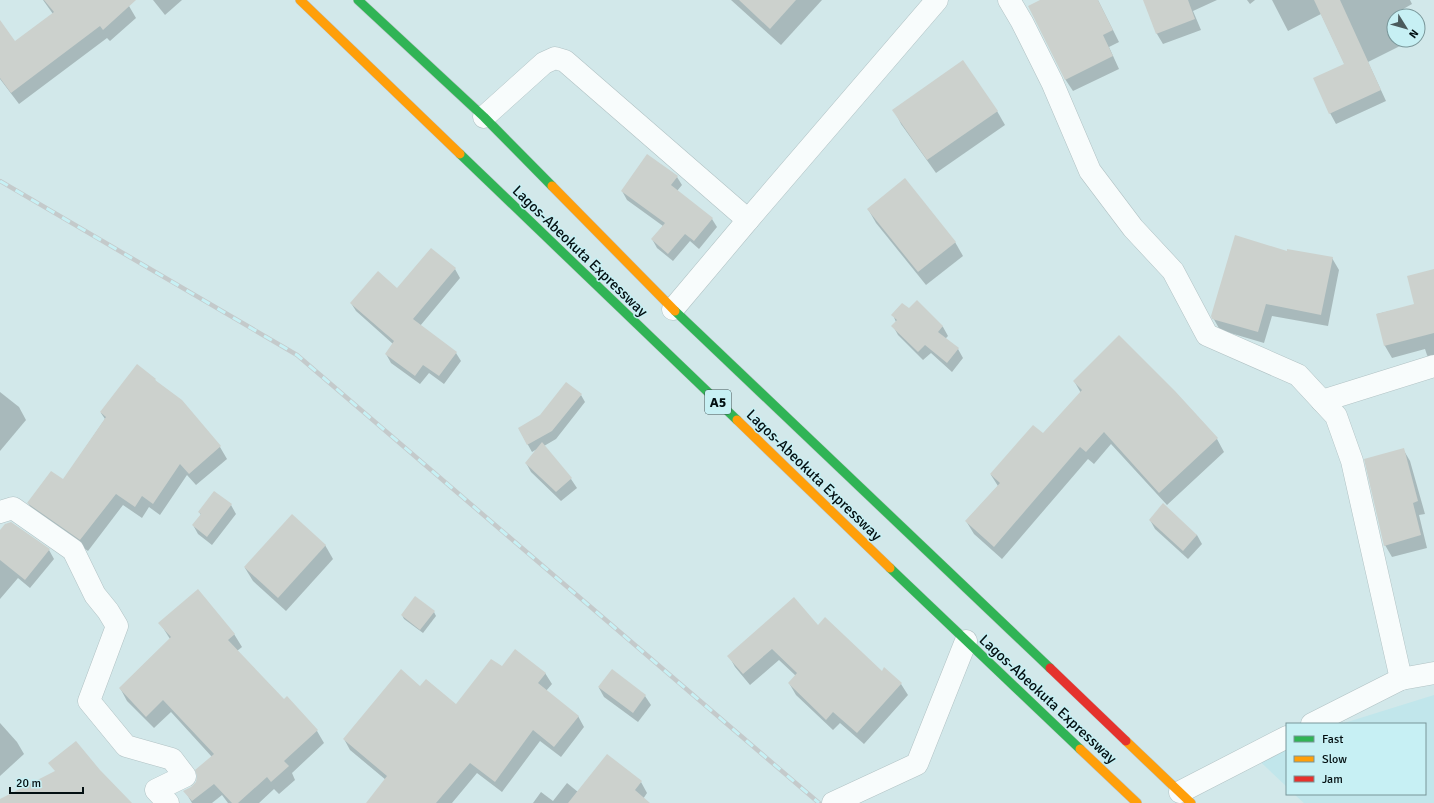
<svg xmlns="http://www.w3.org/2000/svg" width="1434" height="803" font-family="Signika,sans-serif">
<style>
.built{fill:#c1e6eb}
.shadow{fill:#0003}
.building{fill:#ccd1cd}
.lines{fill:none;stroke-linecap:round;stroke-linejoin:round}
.street-casing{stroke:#b1c2c4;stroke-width:23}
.fast-casing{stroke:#b8c2c4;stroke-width:10}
.slow-casing{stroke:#b8c2c4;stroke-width:10}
.jam-casing{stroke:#b8c2c4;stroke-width:10}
.street{stroke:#f8fcfc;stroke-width:22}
.fast{stroke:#30b455;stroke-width:9}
.slow{stroke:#ff9f0a;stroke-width:9}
.jam{stroke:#e5322d;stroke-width:9}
.rail-casing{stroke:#c4cacb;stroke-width:4.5}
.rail{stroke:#c7f0f4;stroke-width:3;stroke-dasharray:9;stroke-linecap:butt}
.labels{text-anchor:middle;stroke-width:3;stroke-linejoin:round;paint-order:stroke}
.shield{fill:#c7f0f4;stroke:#3e5255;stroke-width:1}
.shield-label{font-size:14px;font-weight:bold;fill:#030f11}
.street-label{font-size:15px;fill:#030f11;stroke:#c7f0f4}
</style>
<rect width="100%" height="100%" fill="#d2e8ea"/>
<!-- built -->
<g class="built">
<polygon points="1434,695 1434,803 1304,803 1294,794 1425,794 1425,724 1341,724"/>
<polygon points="1287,741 1287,787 1250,752"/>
</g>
<!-- shadow -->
<g class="shadow">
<polygon points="43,0 123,0 129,6 136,18 110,41 107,38 19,104 0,79 0,37 15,43 53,14"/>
<polygon points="153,0 182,0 165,15"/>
<polygon points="731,0 822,0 781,45"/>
<polygon points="1042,0 1098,0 1119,42 1109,47 1119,69 1073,91 1065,79"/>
<polygon points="1144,0 1217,0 1193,11 1201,30 1163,44 1157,34"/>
<polygon points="1247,0 1255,0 1250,4"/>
<polygon points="1272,0 1410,0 1412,4 1398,12 1400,16 1394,16 1394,40 1412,40 1368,62 1386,101 1336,124 1330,113 1345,65 1321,14 1288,31"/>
<polygon points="894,110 997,111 1005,125 936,173 901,124"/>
<polygon points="677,177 682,185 677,191 712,219 717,227 699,249 690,241 673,261 657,248 652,239 663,226 627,200 622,191"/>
<polygon points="868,209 955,242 963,256 926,285 876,223"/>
<polygon points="1288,252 1332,258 1339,270 1328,326 1272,316 1264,343 1220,330 1212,316"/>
<polygon points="455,269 460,278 420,326 456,353 461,361 444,384 429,373 420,384 391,363 386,354 393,344 356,311 351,303 397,290"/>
<polygon points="1434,270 1434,367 1427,355 1425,349 1392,358 1385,346 1377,314 1415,305"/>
<polygon points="917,301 943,327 948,336 945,339 958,349 963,358 952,372 931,353 923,360 898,335 893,326 896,322 893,315 909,309"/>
<polygon points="155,380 157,384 181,401 220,447 227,459 196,485 187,475 160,515 149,507 142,518 123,505 88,551 35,515 28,503 63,481 105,419 101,413"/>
<polygon points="1074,381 1174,392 1217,439 1224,452 1167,505 1111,444 1094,464 1088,459 1002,559 974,534 966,521 998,486 991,475 1044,435 1081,393"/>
<polygon points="0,392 19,407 26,420 0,451"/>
<polygon points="581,395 585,402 556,439 544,446 571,479 577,488 561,501 531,472 526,463 537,449 532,452 519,429"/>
<polygon points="1403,449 1410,461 1425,514 1419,515 1427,548 1392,557 1385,545"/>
<polygon points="231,505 236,514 212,545 198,534 193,525 201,515 199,512"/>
<polygon points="1150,520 1197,535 1202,544 1188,559 1155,529"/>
<polygon points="0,531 49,550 54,559 30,588 18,578 0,599"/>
<polygon points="325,545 333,559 286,611 253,581 245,568"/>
<polygon points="434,612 436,616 423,633 404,619 402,615"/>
<polygon points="160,623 234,634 242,647 237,651 284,700 317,731 324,743 292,773 295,780 279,794 274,789 259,803 228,803 222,795 212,803 192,803 185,791 191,788 197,782 212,757 171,712 154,728 127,701 120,688 170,639"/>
<polygon points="818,626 882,672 885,669 901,684 908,695 864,744 840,723 833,730 796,695 789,683 796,676 779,660 750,685 735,667 729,656"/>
<polygon points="502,668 545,673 552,684 546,691 578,716 584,727 561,757 540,741 502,792 477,773 452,803 367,803 386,780 350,750 344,739 420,687 456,706"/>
<polygon points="612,671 645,696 651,705 638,722 604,697 599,688"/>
<polygon points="0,723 17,742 24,754 0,776"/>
<polygon points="641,782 647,793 643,799 648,803 533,803 541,792 553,801 567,783 578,792"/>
</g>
<!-- building -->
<g class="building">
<polygon points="44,0 136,0 103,30 100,26 11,93 0,78 0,20 15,41 54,12"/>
<polygon points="739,0 796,0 770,29"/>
<polygon points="1040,0 1098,0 1113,30 1103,35 1113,56 1065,80 1028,6"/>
<polygon points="1143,0 1188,0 1195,19 1156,34"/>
<polygon points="1314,0 1340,0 1381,90 1329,114 1313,78 1344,64"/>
<polygon points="963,60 998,111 927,160 892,110"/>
<polygon points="647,154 678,176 671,185 713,218 694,241 685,234 668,254 651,239 665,223 621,191"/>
<polygon points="905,178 956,242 918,272 867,209"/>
<polygon points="1235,235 1287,251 1287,249 1333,257 1321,315 1266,304 1258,332 1212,319 1211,316"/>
<polygon points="431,248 456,268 413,319 457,352 439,376 423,365 415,376 385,354 394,341 350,303 378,271 397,288"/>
<polygon points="1434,269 1434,333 1384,346 1376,314 1414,304 1407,276"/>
<polygon points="917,300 943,326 938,332 959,348 947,363 925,345 918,352 891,326 897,320 891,315 902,303 909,308"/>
<polygon points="1119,335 1175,391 1218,438 1159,493 1104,432 1086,452 1080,447 994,547 965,521 1000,483 990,474 1033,425 1043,433 1082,390 1073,381"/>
<polygon points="137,364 156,379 155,380 182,400 221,446 189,474 180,464 153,504 142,496 135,507 116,494 80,540 27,503 51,471 63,479 106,417 100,412"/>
<polygon points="566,382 582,394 552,431 527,445 518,428 540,415"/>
<polygon points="542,442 572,478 556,492 525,463"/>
<polygon points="1404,448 1418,501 1413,503 1421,535 1384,546 1364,459"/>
<polygon points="214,491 232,504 207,537 192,525 201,514 198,512"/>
<polygon points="1163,503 1197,535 1183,551 1149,520"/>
<polygon points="292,514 326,545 278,598 244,567"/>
<polygon points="11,522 50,549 25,580 0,560 0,530 5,524"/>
<polygon points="198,589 235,634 228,640 284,699 287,696 318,730 284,761 289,766 271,782 267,777 238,803 232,803 214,784 192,801 183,791 191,787 196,782 197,776 195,770 214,754 163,700 146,717 119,688 171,637 158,623"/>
<polygon points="415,596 435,611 420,630 401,615"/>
<polygon points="794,597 818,625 825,617 882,671 884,667 902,683 857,733 833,712 826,720 788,683 797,673 772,649 743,674 727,656"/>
<polygon points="515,649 546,673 538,683 579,716 554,747 533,730 495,782 470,763 436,803 366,803 387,776 343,739 401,669 420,686 426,679 456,704 491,659 502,666"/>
<polygon points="612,669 646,695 633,713 598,687"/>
<polygon points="76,741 100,770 132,803 0,803 0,799 55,771 48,763"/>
<polygon points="607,754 642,781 635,790 650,803 568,803"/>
</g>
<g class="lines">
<defs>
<g id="street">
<polyline points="1009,0 1022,22 1052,82 1090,171 1133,228 1173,271 1207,335 1298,375 1336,416 1352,461 1401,679"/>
<polyline points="484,117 544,63 555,58 565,61 748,220"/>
<polyline points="673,309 748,220 937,0"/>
<polyline points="1322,401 1434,366"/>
<polyline points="0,512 13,508 73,550 95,595 108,611 117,626 89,701 126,746 172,759 185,776 156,790 168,803"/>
<polyline points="1312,724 1401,679 1434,673"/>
<polyline points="1180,792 1287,737"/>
<polyline points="833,803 917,764 966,641"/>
</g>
<g id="fast">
<polyline points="358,0 484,117 552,186"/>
<polyline points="460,154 737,420"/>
<polyline points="675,311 1050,668"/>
<polyline points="890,568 1080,749"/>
</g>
<g id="slow">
<polyline points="300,0 460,154"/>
<polyline points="552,186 675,311"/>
<polyline points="737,420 890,568"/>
<polyline points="1126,741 1191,803"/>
<polyline points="1080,749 1137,803"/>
</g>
<polyline id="jam" points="1050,668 1126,741"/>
</defs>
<!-- street casing -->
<use href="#street" class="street-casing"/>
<!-- fast casing -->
<use href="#fast" class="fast-casing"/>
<!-- slow casing -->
<use href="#slow" class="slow-casing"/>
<!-- jam casing -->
<use href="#jam" class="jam-casing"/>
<!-- street -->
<use href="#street" class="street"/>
<!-- fast -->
<use href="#fast" class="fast"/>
<!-- slow -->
<use href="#slow" class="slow"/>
<!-- jam -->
<use href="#jam" class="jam"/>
<defs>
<polyline id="rail" points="0,181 297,355 819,803"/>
</defs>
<!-- rail casing -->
<use href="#rail" class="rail-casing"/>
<!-- rail -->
<use href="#rail" class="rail"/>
</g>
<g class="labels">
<!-- shield labels -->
<rect class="shield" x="705" y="390" width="26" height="24" rx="3"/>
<g class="shield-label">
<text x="718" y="407">A5</text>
</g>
<!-- street labels -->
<g class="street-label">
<text transform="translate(580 251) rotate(44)" y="5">Lagos-Abeokuta Expressway</text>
<text transform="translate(814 475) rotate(44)" y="5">Lagos-Abeokuta Expressway</text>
<text transform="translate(1048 699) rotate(43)" y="5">Lagos-Abeokuta Expressway</text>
</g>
</g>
<!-- legend -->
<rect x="1286" y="723" width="140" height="72" fill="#c7f0f4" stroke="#799699"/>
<rect x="1294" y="736" width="20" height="6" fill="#30b455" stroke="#799699"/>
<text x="1322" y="743" font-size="12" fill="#030f11">Fast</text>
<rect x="1294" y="756" width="20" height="6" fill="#ff9f0a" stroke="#799699"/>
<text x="1322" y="763" font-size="12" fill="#030f11">Slow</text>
<rect x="1294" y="776" width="20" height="6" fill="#e5322d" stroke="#799699"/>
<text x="1322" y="783" font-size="12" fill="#030f11">Jam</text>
<!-- north arrow -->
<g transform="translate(1406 28) rotate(127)"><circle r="19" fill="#c7f0f4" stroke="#799699"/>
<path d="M0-3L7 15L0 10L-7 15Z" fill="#4b5b5d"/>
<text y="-6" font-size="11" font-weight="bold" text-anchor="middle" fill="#030f11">N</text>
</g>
<!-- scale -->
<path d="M10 787v6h73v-6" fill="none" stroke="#030f11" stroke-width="2"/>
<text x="16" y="787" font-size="12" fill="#030f11" stroke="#c7f0f4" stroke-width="3" paint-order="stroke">20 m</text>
</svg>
